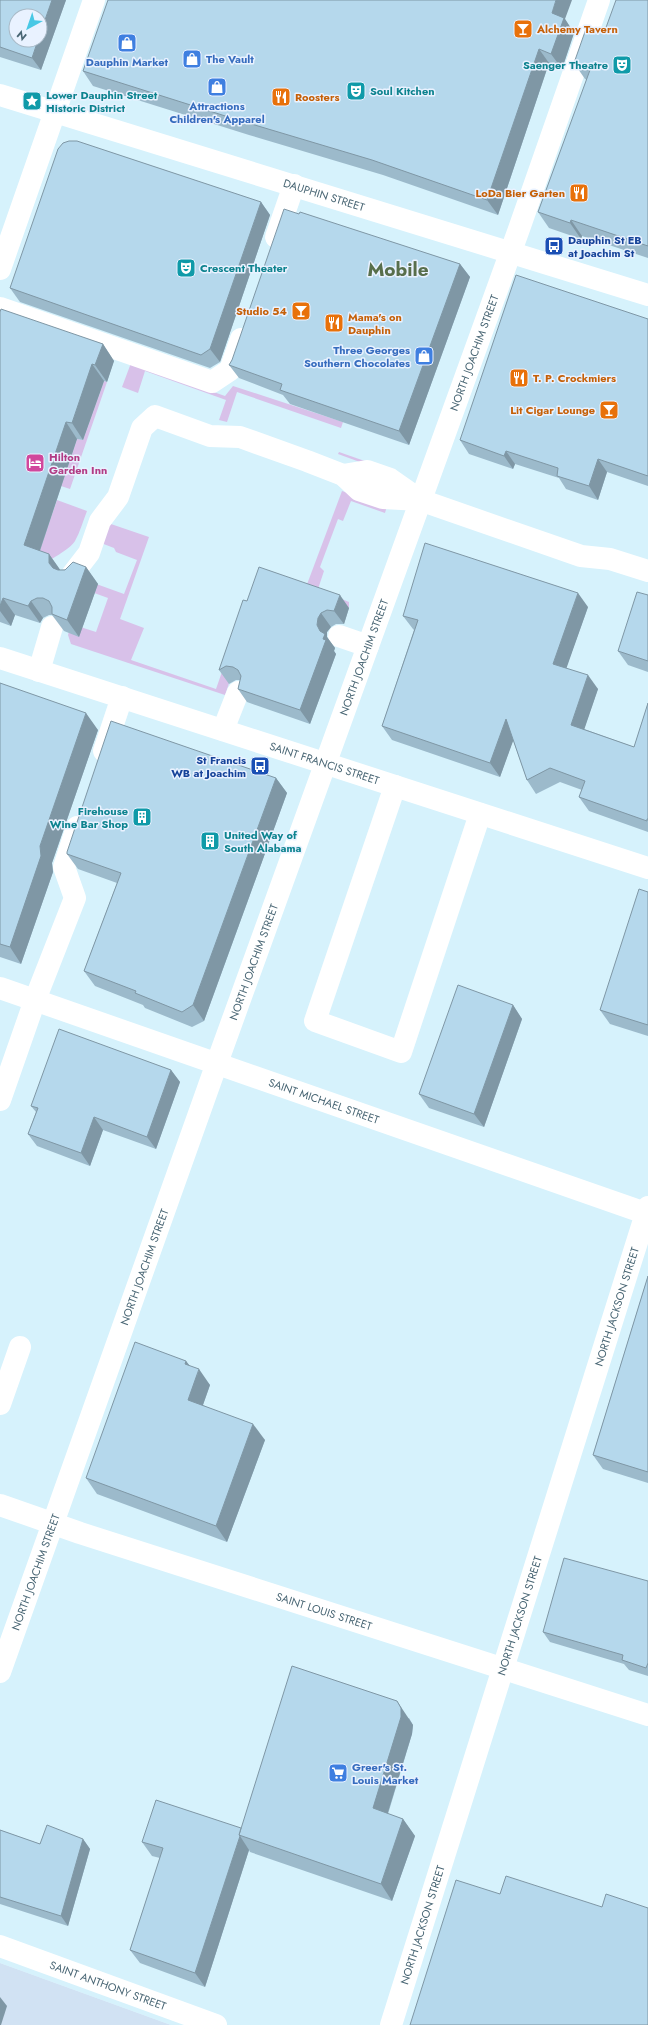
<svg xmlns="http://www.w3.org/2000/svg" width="648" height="2025" font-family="Jost,sans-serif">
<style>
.residential{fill:#d1e2f3}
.commercial{fill:#d6f2fc;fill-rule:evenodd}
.green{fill:#d8c1e9}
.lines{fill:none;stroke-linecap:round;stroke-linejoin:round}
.minor{stroke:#fff;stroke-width:22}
.wall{fill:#9cbacb}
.shaded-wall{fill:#7f97a5}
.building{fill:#b5d8ec;stroke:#7f97a5}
.labels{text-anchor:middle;stroke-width:3;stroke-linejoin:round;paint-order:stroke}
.food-label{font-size:11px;font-weight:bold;fill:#c56008;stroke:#e9f2ff;text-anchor:start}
.shop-label{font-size:11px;font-weight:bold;fill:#366cbe;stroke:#e9f2ff;text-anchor:start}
.culture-label{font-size:11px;font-weight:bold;fill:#0d838f;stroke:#e9f2ff;text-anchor:start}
.street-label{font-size:11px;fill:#496674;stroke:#e9f2ff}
.transit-label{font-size:11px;font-weight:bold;fill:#164399;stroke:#e9f2ff;text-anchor:start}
.hotel-label{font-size:11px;font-weight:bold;fill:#b23c85;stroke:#e9f2ff;text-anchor:start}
.town-label{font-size:19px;font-weight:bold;fill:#586f4c;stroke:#e9f2ff}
</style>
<rect width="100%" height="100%" fill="#e3edfc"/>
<!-- residential -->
<polygon class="residential" points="0,1963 171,2025 0,2025"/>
<!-- commercial -->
<path class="commercial" d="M0,0H648V2025H171L0,1963ZM16,16H40V40H16Z"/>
<!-- green -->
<g class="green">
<polygon points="131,363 225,396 233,386 343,422 341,428 237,392 227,422 219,420 226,400 145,371 138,393 122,387"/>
<polygon points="104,381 107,382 70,489 61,486 77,439 83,440"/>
<polygon points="339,452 399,473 398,476 338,454"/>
<polygon points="342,491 387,506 385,513 351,501 343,521 338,519 320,567 324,571 318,589 349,602 349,608 269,581 257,615 253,614 225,695 71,644 68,635 71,624 96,632 108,598 86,590 88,581 124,594 137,560 116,552 114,548 101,543 108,523 149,537 120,619 144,628 131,660 216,689 224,666 228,667 261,576 265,573 306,587"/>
<path d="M57,500L87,511C83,521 80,532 75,541C71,549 42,565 33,569Z"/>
</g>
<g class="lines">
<!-- minor -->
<g class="minor">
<path id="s1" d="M0,95L648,295"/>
<polyline points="276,237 294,185"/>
<polyline points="0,269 94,0"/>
<polyline points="0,308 212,382 230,370 241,339"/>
<polyline points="343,475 367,471 390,479 420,500 581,556 610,559 648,571"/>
<polyline points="72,575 89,553 100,521 118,497 142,428 155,416 210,436 240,437 307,461 343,475 359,490 383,498 420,500"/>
<polyline points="339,636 368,646"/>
<path id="s2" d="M0,658L648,868"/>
<polyline points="39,671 52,627"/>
<polyline points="223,730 238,692"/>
<polyline points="104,751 122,697"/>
<polyline points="395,786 315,1021 401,1052 480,814"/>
<path id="s3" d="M0,988L648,1214"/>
<polyline points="0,1100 35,1000 75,898 64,867 77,827"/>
<polyline points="0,1404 20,1347"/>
<path id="s4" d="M0,1505L80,1533L648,1715"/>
<path id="s5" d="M0,1672L217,1063L519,229L599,0"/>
<path id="s6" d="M0,1946L216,2025"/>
<path id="s7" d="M391,2025L648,1207"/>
</g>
</g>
<!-- wall -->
<g class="wall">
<polygon points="0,0 66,0 41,70 0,57"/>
<polygon points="648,0 648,258 582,236 581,239 549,228 538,212 587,80 585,79 574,63 604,33"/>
<polygon points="565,19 574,33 562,69 549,63 498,215 383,175 249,135 93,86 83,71"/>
<polygon points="261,202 270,215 220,362 210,368 20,302 10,288"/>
<polygon points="299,214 460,264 470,277 409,445 290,404 283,395 239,378 229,365 232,360"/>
<polygon points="0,312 103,344 114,361 107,382 104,381 83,440 77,439 40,551 49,554 60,570 86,567 98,584 79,637 64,631 52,615 49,615 43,618 40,623 15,615 11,626 0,622"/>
<polygon points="648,319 648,486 607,472 598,500 566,489 559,478 515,464 513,469 469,454 460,440"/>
<polygon points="648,595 648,672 628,665 618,651"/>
<polygon points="247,601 349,608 344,624 336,624 331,627 327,632 327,637 335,648 334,651 336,654 310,724 247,702 238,689 240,680 236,680 229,684 219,670"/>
<polygon points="588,607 566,668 598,689 584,729 634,747 648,703 648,832 589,811 579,797 582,790 560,782 536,794 527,780 513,740 500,777 392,740 382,726 414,630 413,629 403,616"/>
<polygon points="0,683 98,730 52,863 53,872 21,964 0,957"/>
<polygon points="276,778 287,793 204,1021 192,1027 145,1008 143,1005 95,986 84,971 117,883 78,869 67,854"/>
<polygon points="648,892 648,1036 610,1024 600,1010"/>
<polygon points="513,1005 522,1019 484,1127 429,1108 419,1094"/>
<polygon points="171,1070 180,1082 156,1149 103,1130 90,1166 37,1146 28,1134 36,1112 31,1106"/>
<polygon points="648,1276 648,1483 603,1469 593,1455"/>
<polygon points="186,1361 190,1366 210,1385 203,1405 265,1440 227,1542 97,1494 86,1478"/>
<polygon points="648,1581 648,1676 629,1670 624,1664 550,1642 543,1632"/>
<polygon points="409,1718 413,1725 412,1734 388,1814 403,1819 415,1836 392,1901 250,1852 249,1850 205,1987 140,1963 130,1950 160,1858 152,1856 142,1842 241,1828"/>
<polygon points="0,1830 40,1844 83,1839 90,1849 68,1926 0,1904"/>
</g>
<!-- shaded-wall -->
<g class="shaded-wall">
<polygon points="52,0 66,0 41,70 32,58 38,40 40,40 40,34"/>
<polygon points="556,0 572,0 565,19 574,33 562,69 551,54 552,13"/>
<polygon points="539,49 549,63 498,215 487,200"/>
<polygon points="261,202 270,215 220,362 210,349"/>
<polygon points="571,220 582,236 581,239 570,223"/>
<polygon points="460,264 470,277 409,445 399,431"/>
<polygon points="103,344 114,361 107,382 95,365"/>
<polygon points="92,364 104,381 83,440 72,423"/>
<polygon points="66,422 77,439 36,562 24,545"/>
<polygon points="506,451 515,464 513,469 504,456"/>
<polygon points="598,459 607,472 598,500 589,486"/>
<polygon points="49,554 61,571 61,580 49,563"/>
<polygon points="86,567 98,584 79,637 67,620"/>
<polygon points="578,593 588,607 563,678 553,664"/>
<polygon points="340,595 349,608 344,624 334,611"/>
<polygon points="3,598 15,615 11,626 0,611 0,606"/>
<polygon points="31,601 43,618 40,623 28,606"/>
<polygon points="321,613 331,627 327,632 327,637 335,648 334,651 336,654 310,724 300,710 323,639 317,625 318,618"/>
<polygon points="588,675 598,689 581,739 571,725"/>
<polygon points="86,713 98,730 52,863 53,872 21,964 10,947 40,846"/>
<polygon points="506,719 516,733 500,777 490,763"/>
<polygon points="276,778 287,793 204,1021 193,1005"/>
<polygon points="513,1005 522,1019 484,1127 474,1114"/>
<polygon points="171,1070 180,1082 156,1149 147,1137"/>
<polygon points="94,1117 103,1130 90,1166 81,1153"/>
<polygon points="186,1361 197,1376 199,1369 210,1385 199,1416 188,1400 185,1364"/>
<polygon points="253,1424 265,1440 227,1542 216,1526"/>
<polygon points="397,1701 413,1725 412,1734 384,1825 373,1808"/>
<polygon points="403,1819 415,1836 392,1901 381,1884"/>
<polygon points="240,1836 249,1850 205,1987 195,1973"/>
<polygon points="83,1839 90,1849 68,1926 61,1916"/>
<polygon points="0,1997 7,2006 1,2025 0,2025"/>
</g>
<!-- building -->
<g class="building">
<polygon points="0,0 52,0 40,34 40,16 16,16 16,40 38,40 32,58 0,47"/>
<polygon points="108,0 556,0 552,13 564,18 551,54 539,49 487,200 372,160 238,120 83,71"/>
<polygon points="616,0 648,0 648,246 571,220 570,223 538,212 590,70 574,63 587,26 604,33"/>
<polygon points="69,141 77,141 261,202 210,349 201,355 10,288 58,149 63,143"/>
<polygon points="284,209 299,214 300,212 460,264 399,431 280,390 282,384 229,365 232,360"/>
<polygon points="516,275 648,319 648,476 598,459 589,486 557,476 558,468 506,451 504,456 460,440"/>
<polygon points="1,309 103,344 95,365 92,364 72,423 66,422 24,545 49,554 49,563 53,568 58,570 65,570 73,562 86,567 67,620 52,614 52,607 49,601 43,598 37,598 31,601 28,606 3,598 0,606 0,312"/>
<polygon points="425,543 578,593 553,664 588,675 571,725 634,747 648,703 648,819 647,819 647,821 579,797 585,781 550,768 527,780 506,719 490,763 382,726 418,620 403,616"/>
<polygon points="259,567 340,595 334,611 327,610 321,613 318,618 317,625 320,631 325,634 323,639 326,640 300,710 238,689 241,676 238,670 233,667 226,666 219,670 243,600 247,601"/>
<polygon points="637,592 648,595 648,661 618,651"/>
<polygon points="0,683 86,713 40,846 41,856 10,947 0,944"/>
<polygon points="111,721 276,778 193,1005 182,1012 135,993 136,991 84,971 121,873 67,854 67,852"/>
<polygon points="639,889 648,892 648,1025 600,1010"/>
<polygon points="458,985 513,1005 474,1114 419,1094"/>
<polygon points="59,1029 171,1070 147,1137 94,1117 81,1153 28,1134 38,1108 31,1106"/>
<polygon points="648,1276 648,1472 593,1455"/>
<polygon points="135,1342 186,1361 185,1364 199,1369 188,1400 253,1424 216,1526 86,1478"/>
<polygon points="564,1558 648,1581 648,1663 646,1668 622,1660 623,1655 543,1632"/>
<polygon points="292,1666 397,1701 401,1708 401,1717 373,1808 403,1819 381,1884 239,1835"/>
<polygon points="156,1800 241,1828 239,1835 240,1836 195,1973 130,1950 163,1848 142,1842"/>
<polygon points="47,1825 83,1839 61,1916 0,1897 0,1830 40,1844"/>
<polygon points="506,1876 602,1907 606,1894 648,1908 648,2025 410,2025 456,1880 500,1894"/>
</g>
<!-- icons -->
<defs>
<symbol id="bar-square" viewBox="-11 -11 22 22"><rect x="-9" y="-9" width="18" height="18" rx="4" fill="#e8710a" stroke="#e9f2ff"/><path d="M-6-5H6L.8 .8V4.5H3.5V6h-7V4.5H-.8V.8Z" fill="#fff"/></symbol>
<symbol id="shop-square" viewBox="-11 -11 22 22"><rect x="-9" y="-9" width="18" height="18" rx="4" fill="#3f7fe0" stroke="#e9f2ff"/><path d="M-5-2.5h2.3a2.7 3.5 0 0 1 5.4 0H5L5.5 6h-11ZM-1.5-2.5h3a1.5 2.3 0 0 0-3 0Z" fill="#fff"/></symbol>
<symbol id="theatre-square" viewBox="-11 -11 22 22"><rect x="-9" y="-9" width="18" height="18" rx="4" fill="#0f9aa8" stroke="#e9f2ff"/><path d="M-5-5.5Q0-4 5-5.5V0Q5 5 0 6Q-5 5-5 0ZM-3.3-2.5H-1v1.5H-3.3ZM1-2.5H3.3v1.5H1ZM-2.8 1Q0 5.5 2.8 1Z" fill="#fff"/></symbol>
<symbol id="restaurant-square" viewBox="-11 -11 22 22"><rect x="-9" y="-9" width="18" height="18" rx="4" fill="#e8710a" stroke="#e9f2ff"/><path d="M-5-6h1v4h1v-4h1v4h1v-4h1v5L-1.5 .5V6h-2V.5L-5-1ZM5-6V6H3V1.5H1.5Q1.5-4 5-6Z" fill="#fff"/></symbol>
<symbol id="sight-square" viewBox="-11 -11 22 22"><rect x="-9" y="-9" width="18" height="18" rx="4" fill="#0f9aa8" stroke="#e9f2ff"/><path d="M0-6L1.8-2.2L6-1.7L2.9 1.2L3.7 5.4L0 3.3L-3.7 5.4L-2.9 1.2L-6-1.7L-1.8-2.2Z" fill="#fff"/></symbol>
<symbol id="bus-square" viewBox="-11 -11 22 22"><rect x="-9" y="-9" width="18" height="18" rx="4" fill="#1a4fb4" stroke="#e9f2ff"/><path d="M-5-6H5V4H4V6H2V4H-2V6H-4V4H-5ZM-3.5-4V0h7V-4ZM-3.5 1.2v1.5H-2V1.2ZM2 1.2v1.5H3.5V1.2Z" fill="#fff"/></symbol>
<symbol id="hotel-square" viewBox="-11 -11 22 22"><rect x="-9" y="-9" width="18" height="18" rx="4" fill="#d1479c" stroke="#e9f2ff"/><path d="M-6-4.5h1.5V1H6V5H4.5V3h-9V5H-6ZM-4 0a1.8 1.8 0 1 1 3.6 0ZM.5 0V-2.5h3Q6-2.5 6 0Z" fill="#fff"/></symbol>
<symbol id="building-square" viewBox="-11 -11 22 22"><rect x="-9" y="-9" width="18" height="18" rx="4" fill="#0f9aa8" stroke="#e9f2ff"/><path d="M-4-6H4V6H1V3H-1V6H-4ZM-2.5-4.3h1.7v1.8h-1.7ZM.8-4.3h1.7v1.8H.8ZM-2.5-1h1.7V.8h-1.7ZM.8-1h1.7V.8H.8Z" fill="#fff"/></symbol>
<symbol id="supermarket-square" viewBox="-11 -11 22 22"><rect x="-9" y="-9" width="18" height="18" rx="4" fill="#3f7fe0" stroke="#e9f2ff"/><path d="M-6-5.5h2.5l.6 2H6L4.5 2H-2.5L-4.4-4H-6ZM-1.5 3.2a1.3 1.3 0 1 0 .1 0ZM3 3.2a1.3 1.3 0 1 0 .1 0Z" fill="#fff"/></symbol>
</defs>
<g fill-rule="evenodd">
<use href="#bar-square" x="512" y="18" width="22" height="22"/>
<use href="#shop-square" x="116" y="32" width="22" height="22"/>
<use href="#shop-square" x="181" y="48" width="22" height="22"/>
<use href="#theatre-square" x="611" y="54" width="22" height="22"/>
<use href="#shop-square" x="206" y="76" width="22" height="22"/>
<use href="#theatre-square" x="345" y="80" width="22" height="22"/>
<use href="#restaurant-square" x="270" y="86" width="22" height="22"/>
<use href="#sight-square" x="21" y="90" width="22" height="22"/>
<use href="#restaurant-square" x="568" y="182" width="22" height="22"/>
<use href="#bus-square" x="543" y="235" width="22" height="22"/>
<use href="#theatre-square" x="175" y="257" width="22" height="22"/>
<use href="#bar-square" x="290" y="300" width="22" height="22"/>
<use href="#restaurant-square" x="323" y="312" width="22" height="22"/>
<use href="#shop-square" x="413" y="345" width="22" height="22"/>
<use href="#restaurant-square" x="508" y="367" width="22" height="22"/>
<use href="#bar-square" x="598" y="399" width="22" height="22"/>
<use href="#hotel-square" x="24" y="452" width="22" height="22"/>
<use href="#bus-square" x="249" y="755" width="22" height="22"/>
<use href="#building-square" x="131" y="806" width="22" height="22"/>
<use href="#building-square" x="199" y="830" width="22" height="22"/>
<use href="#supermarket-square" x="327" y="1762" width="22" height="22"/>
</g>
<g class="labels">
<!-- food labels -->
<g class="food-label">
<text x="537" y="33">Alchemy Tavern</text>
<text x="295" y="101">Roosters</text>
<text x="565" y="197" text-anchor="end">LoDa Bier Garten</text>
<text x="287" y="315" text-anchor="end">Studio 54</text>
<text x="348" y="321">Mama's on<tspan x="348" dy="13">Dauphin</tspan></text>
<text x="533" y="382">T. P. Crockmiers</text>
<text x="595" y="414" text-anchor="end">Lit Cigar Lounge</text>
</g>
<!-- shop labels -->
<g class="shop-label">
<text x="206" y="63">The Vault</text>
<text x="127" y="66" text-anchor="middle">Dauphin Market</text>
<text x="217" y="110" text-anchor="middle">Attractions<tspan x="217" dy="13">Children's Apparel</tspan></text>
<text x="410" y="354" text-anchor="end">Three Georges<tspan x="410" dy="13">Southern Chocolates</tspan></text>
<text x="352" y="1771">Greer's St.<tspan x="352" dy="13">Louis Market</tspan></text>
</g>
<!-- culture labels -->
<g class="culture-label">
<text x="608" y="69" text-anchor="end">Saenger Theatre</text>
<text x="370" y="95">Soul Kitchen</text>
<text x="46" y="99">Lower Dauphin Street<tspan x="46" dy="13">Historic District</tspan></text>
<text x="200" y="272">Crescent Theater</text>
<text x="128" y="815" text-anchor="end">Firehouse<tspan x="128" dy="13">Wine Bar Shop</tspan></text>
<text x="224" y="839">United Way of<tspan x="224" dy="13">South Alabama</tspan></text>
</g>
<!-- street labels -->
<g class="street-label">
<text dy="4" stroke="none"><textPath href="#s1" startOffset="339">DAUPHIN STREET</textPath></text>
<text dy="4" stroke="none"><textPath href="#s5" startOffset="1402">NORTH JOACHIM STREET</textPath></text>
<text dy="4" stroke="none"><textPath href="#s5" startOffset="1078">NORTH JOACHIM STREET</textPath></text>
<text dy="4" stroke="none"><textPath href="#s2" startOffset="341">SAINT FRANCIS STREET</textPath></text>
<text dy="4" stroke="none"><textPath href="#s5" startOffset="754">NORTH JOACHIM STREET</textPath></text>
<text dy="4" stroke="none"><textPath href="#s3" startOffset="343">SAINT MICHAEL STREET</textPath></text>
<text dy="4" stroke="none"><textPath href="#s5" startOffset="430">NORTH JOACHIM STREET</textPath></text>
<text dy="4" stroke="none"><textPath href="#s7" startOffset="753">NORTH JACKSON STREET</textPath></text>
<text dy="4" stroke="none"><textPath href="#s5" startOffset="106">NORTH JOACHIM STREET</textPath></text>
<text dy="4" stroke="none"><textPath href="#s4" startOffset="341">SAINT LOUIS STREET</textPath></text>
<text dy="4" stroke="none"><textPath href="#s7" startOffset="429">NORTH JACKSON STREET</textPath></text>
<text dy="4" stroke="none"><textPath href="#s7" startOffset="105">NORTH JACKSON STREET</textPath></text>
<text dy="4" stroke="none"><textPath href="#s6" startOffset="115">SAINT ANTHONY STREET</textPath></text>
</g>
<!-- transit labels -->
<g class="transit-label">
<text x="568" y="244">Dauphin St EB<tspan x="568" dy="13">at Joachim St</tspan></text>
<text x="246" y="764" text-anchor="end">St Francis<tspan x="246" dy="13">WB at Joachim</tspan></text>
</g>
<!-- hotel labels -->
<g class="hotel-label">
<text x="49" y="461">Hilton<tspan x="49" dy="13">Garden Inn</tspan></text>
</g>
<!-- town labels -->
<g class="town-label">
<text x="398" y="276">Mobile</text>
</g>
</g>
<!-- north arrow -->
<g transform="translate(28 28) rotate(220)"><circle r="19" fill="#e9f2ff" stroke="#a9bac7"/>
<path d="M0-3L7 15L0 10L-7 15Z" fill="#48c8e5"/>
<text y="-6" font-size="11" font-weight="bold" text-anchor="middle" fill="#496674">N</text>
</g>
</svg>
